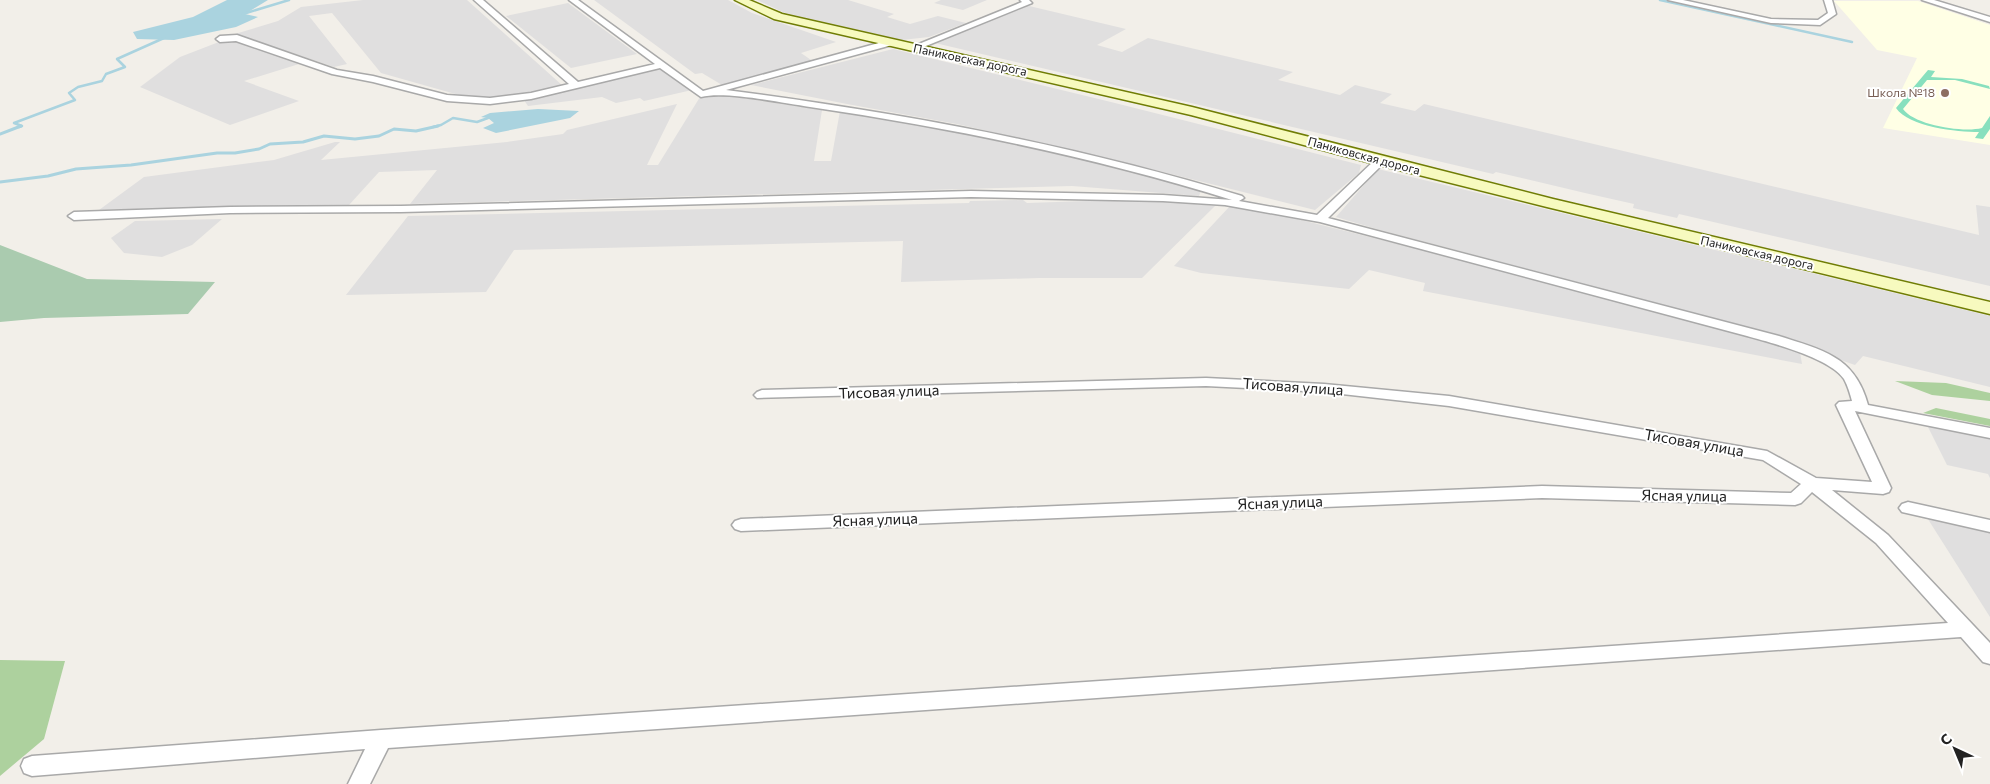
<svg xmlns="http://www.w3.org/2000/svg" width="1990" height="784" font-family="Commissioner,sans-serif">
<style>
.residential{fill:#e0dfdf}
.education{fill:#ffffe5}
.forest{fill:#add19e}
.cemetery{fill:#aacbaf}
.pitch{fill:#88e0be}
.water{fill:#aad3df}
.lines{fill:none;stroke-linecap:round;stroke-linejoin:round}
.stream-far1{stroke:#aad3df;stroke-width:2.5}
.stream{stroke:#aad3df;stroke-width:3}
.street-casing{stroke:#a9a9a9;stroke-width:3}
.secondary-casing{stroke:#707d05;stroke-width:3}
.street{fill:#fff;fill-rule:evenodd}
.secondary{fill:#f7fabf;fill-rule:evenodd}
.education-dot{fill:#8d6e63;stroke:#fff;stroke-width:2}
.labels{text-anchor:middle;stroke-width:4;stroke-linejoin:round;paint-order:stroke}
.far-street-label{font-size:12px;fill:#222;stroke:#fff}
.far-education-label{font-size:12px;fill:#785e54;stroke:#fff;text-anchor:end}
.street-label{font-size:15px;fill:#222;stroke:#fff}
</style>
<rect width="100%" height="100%" fill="#f2efe9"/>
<!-- residential -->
<g class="residential">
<polygon points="363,0 467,0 563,86 513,97 466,97 381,73 332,13 309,16 347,64 334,67 235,34 278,21 301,7"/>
<polygon points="594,0 728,0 752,13 836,42 801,53 814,62 722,85 702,73 695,74"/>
<polygon points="757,0 848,0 894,14 887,17 910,24 938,16 966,23 929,37 902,40 785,13"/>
<polygon points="941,0 987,0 963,10 934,3"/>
<polygon points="568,3 637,54 571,68 506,16"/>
<polygon points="1025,5 1126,29 1097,45 1122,52 1148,38 1293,72 1278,80 1340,95 1355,85 1392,94 1380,103 1415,111 1424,104 1979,235 1976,205 1990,207 1990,286 1679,214 1677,218 1633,208 1634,204 1585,193 1496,172 1493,174 935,43"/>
<polygon points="224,40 248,45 299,64 244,81 299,101 230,125 140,87 180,57"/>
<polygon points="893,49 1111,102 1361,165 1359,173 1315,210 1119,161 957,124 847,104 751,85"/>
<polygon points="654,69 662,69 692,90 644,101 640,98 616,103 602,97 528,106 524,100"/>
<polygon points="710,93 822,110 814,161 831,161 840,111 902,120 1057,152 1202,188 1199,196 1072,186 410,204 437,170 379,172 349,205 99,210 144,177 274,160 335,142 340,142 321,160 507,142 563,134 567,130 677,104 647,165 658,165 700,97"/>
<polygon points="1378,169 1990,316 1990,387 1863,356 1855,365 1782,340 1577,282 1380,230 1336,217"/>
<polygon points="1145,199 1215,206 1142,278 1039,278 901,282 903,241 514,250 486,292 346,295 408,216 969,203 970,201 1023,200 1027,203"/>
<polygon points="1230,206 1257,209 1551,282 1777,344 1800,352 1802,364 1423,291 1425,283 1369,270 1349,289 1201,273 1174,266"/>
<polygon points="222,219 192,245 162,257 124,253 111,238 135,221"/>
<polygon points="1926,423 1990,436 1990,478 1988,474 1947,465"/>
<polygon points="1926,516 1990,529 1990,617 1964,576"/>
</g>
<!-- education -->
<polygon class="education" points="1834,1 1918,1 1990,25 1990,145 1883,128 1917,58 1877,50"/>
<!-- forest -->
<g class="forest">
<polygon points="1895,381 1946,383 1990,393 1990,401 1932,395"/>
<polygon points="1936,408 1990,419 1990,426 1923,413"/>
<polygon points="0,660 65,661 44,739 0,776"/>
</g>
<!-- cemetery -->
<polygon class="cemetery" points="0,245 87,279 215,282 188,314 44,318 0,322"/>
<!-- pitch -->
<path class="pitch" d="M1928,70L1935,71L1931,77L1962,79L1989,86L1990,89L1955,80H1927L1903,109C1914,125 1963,133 1982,128L1990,116V129L1983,139L1975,138L1979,132C1957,132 1909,127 1896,108Z"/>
<!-- water -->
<g class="water">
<polygon points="227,0 268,0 245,14 258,17 236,27 174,40 137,39 133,32 193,17"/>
<polygon points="538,109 579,111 570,118 496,133 483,128 494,123 488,118 481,117 490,113"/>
</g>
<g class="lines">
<!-- stream-far1 -->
<g class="stream-far1">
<polyline points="1660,0 1852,42"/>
<polyline points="243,14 289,0"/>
<polyline points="19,127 22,126 14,123 75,100 69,93 78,87 102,81 106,74 125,67 117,59 164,38"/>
<polyline points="433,127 441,125 453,118 477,122 488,118"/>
</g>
<!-- stream -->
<g class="stream">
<polyline points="0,134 21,126"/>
<polyline points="0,182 48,176 76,169 131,165 217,153 235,153 259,149 270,144 303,142 324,136 355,139 379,136 394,129 416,131 438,126"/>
</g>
<defs>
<g id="street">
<path d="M474,0H483L578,82L655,64L569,0H578L703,91L886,41H892V45L726,90C903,113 1071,144 1242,196L1244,198L1239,201L1317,215L1376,159H1384L1385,161L1384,163L1328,218L1779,336C1822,350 1855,356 1868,405L1990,428V438L1855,411L1891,488L1889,492L1883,494L1832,490L1888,535L1990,643V664L1983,662L1961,637L388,748L370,784H348L365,749L32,776L24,773L21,766L24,759L32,756L381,730L1948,623L1876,543L1812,492L1801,503L1795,505L1542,498L741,531L735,529L732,525L735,521L741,519L1542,486L1791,493L1801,484L1763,460L1449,406L1324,392L1206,386L757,398L754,395L757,392L762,390L1206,378L1324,384L1449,396L1767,451L1816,478L1872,482L1836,405L1839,402L1852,401C1850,394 1848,386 1844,379C1830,358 1772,343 1747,336L1320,222L1225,205L1163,201L971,197L401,212L230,213L74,220L68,216L74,212L230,207L401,206L971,191L1163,195L1232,200C1094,157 953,128 810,107C782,103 726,91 701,97L660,68L531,99L490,104L447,101L373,82L332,74L236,41L220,42L216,39L220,36L237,35L337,70L373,76L447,95L490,98L531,93L569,84Z"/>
<polygon points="1020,0 1029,0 1032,3 916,50 909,48 1022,2"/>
<polygon points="1668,0 1683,0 1771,19 1818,20 1828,13 1824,0 1832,0 1836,14 1820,25 1771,23"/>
<polygon points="1922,0 1934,0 1990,17 1990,22"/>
<polygon points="1908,502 1990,520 1990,532 1902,512 1899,508 1902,504"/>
</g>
<polygon id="secondary" points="735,0 749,0 782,14 1192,107 1553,199 1990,302 1990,314 1547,207 1375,164 1191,115 774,19"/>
</defs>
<!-- street casing -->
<use href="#street" class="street-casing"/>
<!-- secondary casing -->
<use href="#secondary" class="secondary-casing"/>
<!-- street -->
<use href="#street" class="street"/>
<!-- secondary -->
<use href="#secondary" class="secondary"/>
</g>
<!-- markers -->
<circle class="education-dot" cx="1945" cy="93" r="5"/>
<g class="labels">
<!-- far-street labels -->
<g class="far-street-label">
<text transform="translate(970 60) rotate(12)" y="4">Паниковская дорога</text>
<text transform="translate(1364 156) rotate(15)" y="4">Паниковская дорога</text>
<text transform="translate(1757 253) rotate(13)" y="4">Паниковская дорога</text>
</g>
<!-- far-education labels -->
<g class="far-education-label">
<text x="1935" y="97">Школа №18</text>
</g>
<!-- street labels -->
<g class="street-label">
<text transform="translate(1293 387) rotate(4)" y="5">Тисовая улица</text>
<text transform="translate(889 392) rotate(-2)" y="5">Тисовая улица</text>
<text transform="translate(1694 443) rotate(10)" y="5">Тисовая улица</text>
<text transform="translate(1684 496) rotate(1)" y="5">Ясная улица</text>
<text transform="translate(1280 503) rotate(-2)" y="5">Ясная улица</text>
<text transform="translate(875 520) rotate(-2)" y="5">Ясная улица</text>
</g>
</g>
<!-- north arrow -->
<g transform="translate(1955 749) rotate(316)" stroke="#ffffff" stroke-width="4" paint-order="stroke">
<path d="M0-4L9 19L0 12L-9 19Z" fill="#222222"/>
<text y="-8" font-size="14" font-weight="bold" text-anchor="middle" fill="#222222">С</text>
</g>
</svg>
